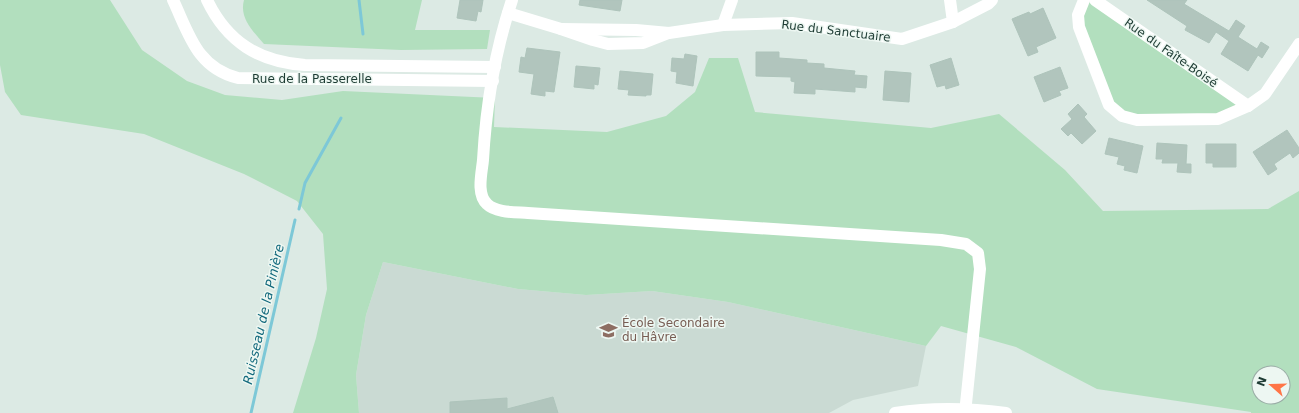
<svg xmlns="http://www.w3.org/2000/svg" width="1299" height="413" font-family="'DejaVu Sans',sans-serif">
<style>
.built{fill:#cadad3}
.green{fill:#b2dfbe;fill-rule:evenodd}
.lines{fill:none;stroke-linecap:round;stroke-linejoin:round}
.stream{stroke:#7dc8d7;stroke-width:3}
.building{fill:#b1c5bd;stroke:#aec4bb}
.minor{stroke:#fff;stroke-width:12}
.labels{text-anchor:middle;stroke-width:3;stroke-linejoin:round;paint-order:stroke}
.street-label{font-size:12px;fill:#1d3b33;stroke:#edf7f2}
.education-label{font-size:12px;fill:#785e54;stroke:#edf7f2;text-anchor:start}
.water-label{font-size:13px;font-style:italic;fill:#12697c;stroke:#edf7f2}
</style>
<rect width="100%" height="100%" fill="#dceae4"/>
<!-- built -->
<polygon class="built" points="383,262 518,289 586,295 652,291 728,302 926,346 918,386 853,400 829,413 359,413 356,375 366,315"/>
<!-- green -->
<g class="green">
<path d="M0,0H110L142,50L187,81L225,95L282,100L343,91L495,98L494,127L607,132L666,116L695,92L709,58H738L755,112L931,128L999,114L1065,170L1103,211L1268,209L1299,191V413H1251V412L1097,389L1016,347L941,326L926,346L728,302L652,291L586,295L518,289L383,262L366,315L356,375L359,413H293L316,338L327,289L323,234L297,201L244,174L144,134L21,115L5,92L0,65ZM1259,373H1283V397H1259Z"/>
<path d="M244,0H422L415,30H490L487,49L401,50L264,44C253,31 239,18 244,0Z"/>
<polygon points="1084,0 1095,0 1248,106 1218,119 1137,120 1109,105 1079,27"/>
</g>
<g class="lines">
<!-- stream -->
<g class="stream">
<polyline points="359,0 363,34"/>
<polyline points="299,209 305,183 341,118"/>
<polyline points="251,413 295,220"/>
</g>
</g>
<!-- building -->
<g class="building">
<polygon points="460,0 483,0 481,12 478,11 476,21 457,18"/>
<polygon points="580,0 622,0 620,11 579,5"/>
<polygon points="1147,0 1187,0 1184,4 1229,31 1236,20 1245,26 1238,37 1257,49 1261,42 1269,47 1262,58 1258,55 1248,71 1221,54 1229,41 1216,32 1209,43 1185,30 1187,26"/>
<polygon points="1043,8 1056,38 1036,47 1038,52 1028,56 1012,19 1029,12 1030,14"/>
<polygon points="527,48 560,52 554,92 545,91 545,96 531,94 534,74 519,72 521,57 525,58"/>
<polygon points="756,52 779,52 779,58 807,60 807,63 824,64 824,68 855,71 854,75 867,76 866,88 855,87 855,92 815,89 815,94 794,93 795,82 791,81 791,77 756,76"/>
<polygon points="685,54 697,56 693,86 676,83 677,72 671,71 672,58 684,59"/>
<polygon points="951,58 959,85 946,89 945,85 937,87 930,65"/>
<polygon points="576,66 600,68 598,85 594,84 594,89 574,87"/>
<polygon points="1060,67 1068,88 1059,91 1061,95 1044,102 1034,77"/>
<polygon points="620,71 653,74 651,95 646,95 646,96 628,95 629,90 618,89"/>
<polygon points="885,71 911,73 909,102 883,100"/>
<polygon points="1078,104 1087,114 1084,117 1096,131 1082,144 1071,133 1068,136 1061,129 1072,119 1068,114"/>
<polygon points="1287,130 1299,148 1299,153 1293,158 1290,153 1274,164 1277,169 1268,175 1253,152"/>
<polygon points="1109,138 1143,146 1137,173 1124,170 1125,166 1117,164 1119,157 1105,154"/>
<polygon points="1157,143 1187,145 1186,164 1191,164 1191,173 1177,172 1178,163 1162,163 1163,159 1156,159"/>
<polygon points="1206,144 1236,144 1236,167 1213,167 1213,163 1206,163"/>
<polygon points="553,397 558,413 450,413 450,402 507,398 507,409"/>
</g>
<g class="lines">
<!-- minor -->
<g class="minor">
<path d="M173,0C189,34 197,68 238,78L493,81"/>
<path d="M207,0C227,42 259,62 305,65L495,67"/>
<path d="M512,0C495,51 486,106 483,160C482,172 476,194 487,204C496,213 516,212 528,213L941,240L966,244L978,253L980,269L965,413"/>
<polyline points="950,0 953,22"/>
<polyline points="1084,0 1078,15 1079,27 1109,105 1122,116 1137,120 1218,119 1248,106"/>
<polyline points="1095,0 1248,106 1265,94 1299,44"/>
<polyline points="508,13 561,29 593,40 608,44 643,43 666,34"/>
<polyline points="723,25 732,0"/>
<polyline points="561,29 636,30 669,33 723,25 792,23 902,39 953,22 988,4 992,0"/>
<path d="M895,413C934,407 968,408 1006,413"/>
</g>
</g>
<!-- icons -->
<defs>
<symbol id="school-bare" viewBox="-9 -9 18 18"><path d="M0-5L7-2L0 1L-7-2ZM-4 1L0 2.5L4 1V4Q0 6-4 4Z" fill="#8d6e63" stroke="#edf7f2" stroke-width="2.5" paint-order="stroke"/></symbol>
</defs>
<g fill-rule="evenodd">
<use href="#school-bare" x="596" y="318" width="25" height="25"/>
</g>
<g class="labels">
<!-- street labels -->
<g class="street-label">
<text transform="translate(836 31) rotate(7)" y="4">Rue du Sanctuaire</text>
<text transform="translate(1171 53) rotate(35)" y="4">Rue du Faîte-Boisé</text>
<text x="312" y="83">Rue de la Passerelle</text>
</g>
<!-- education labels -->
<g class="education-label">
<text x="622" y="327">École Secondaire<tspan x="622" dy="14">du Hâvre</tspan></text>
</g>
<!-- water labels -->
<g class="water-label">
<text transform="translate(263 314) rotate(-77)" y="5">Ruisseau de la Pinière</text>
</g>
</g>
<!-- north arrow -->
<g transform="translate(1271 385) rotate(290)"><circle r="19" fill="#edf7f2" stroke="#9aaca6"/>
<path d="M0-3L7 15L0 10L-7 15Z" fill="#ff7546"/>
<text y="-6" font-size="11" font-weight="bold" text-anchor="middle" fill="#1d3b33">N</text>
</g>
</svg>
